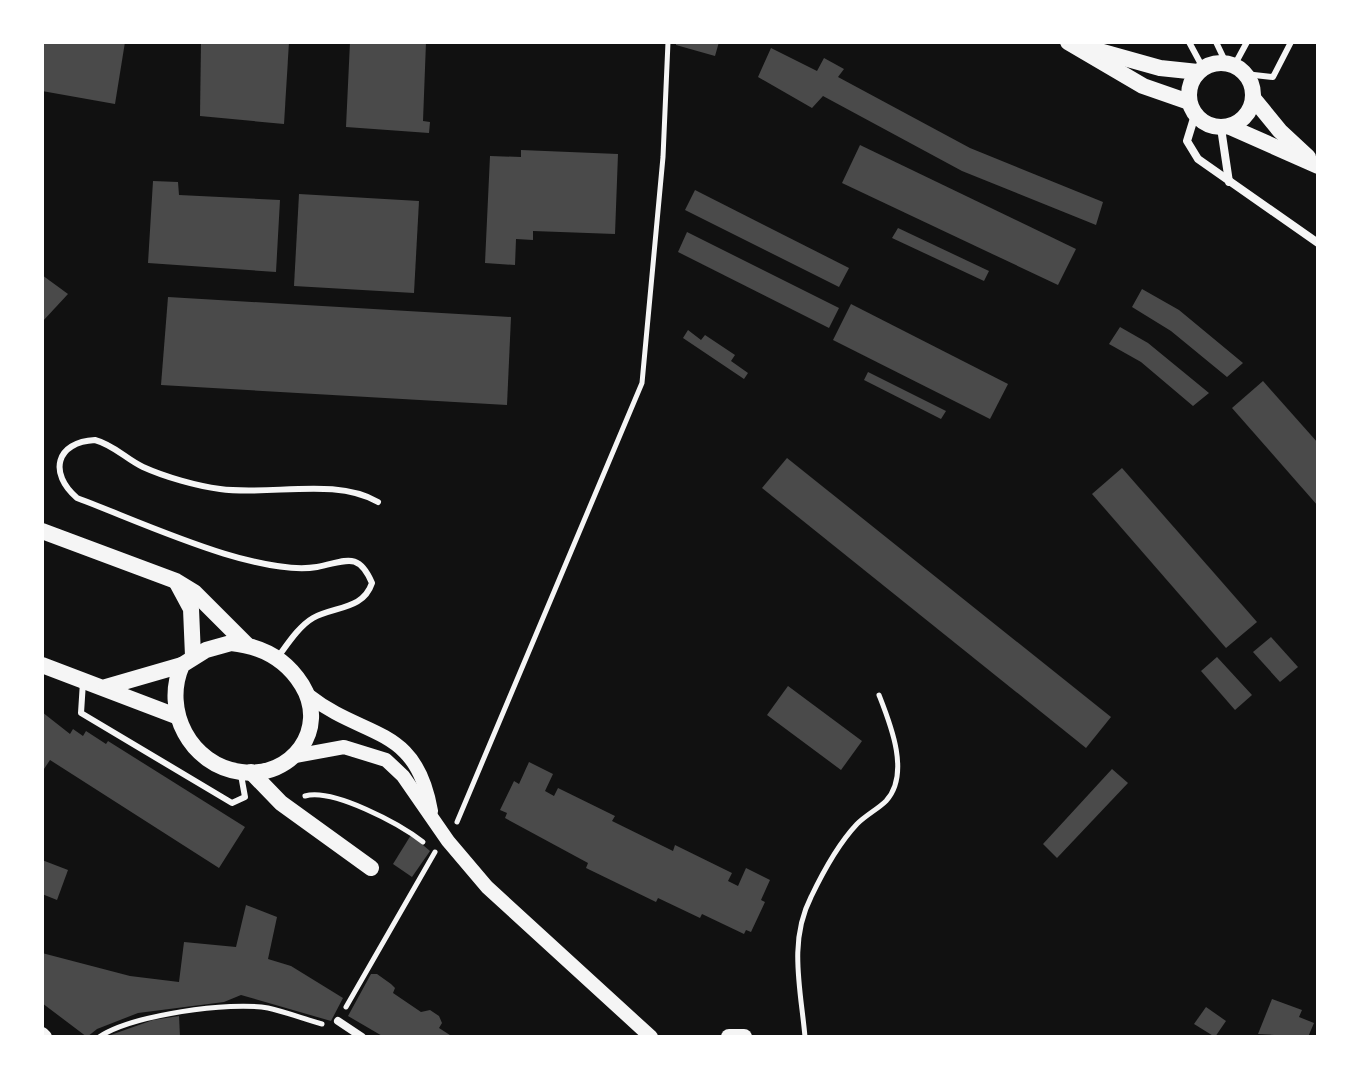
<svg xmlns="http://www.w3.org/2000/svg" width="1360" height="1079" font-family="Georgia,serif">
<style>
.building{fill:#4a4a4a}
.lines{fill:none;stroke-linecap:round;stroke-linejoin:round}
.path{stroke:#f5f5f5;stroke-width:5}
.service{stroke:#f5f5f5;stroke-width:6}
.minor{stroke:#f5f5f5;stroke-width:8}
.tertiary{stroke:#f5f5f5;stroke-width:14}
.secondary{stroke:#f5f5f5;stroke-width:16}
</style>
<rect width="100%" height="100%" fill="#111"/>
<!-- building -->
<g class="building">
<polygon points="42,42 125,42 115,104 42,91"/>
<polygon points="201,42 289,42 284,124 200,116"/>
<polygon points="350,42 426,42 423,121 430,122 429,133 346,127"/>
<polygon points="676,42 719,42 715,56 676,45"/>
<polygon points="771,48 817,71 824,58 844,69 838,77 970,148 1103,202 1096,225 962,171 823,96 812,108 758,77"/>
<polygon points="860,145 1076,249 1058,285 842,183"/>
<polygon points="521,150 618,154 615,234 533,231 533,240 516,239 515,265 485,263 490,156 521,157"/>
<polygon points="153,181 178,182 179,195 280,200 276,272 148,263"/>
<polygon points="695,190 849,268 839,287 685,210"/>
<polygon points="299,194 419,201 414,293 294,286"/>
<polygon points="898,228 989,271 984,281 892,238"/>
<polygon points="687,232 839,308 829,328 678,252"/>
<polygon points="42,275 68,294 42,322"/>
<polygon points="1142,289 1179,310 1243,363 1227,377 1171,331 1132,307"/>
<polygon points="168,297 511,317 507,405 161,385"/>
<polygon points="851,304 1008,384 990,419 833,340"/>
<polygon points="1120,327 1148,343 1209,393 1193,406 1141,362 1109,344"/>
<polygon points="688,330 701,340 705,335 735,355 731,361 748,373 744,379 683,338"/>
<polygon points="868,372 946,411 941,419 864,380"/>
<polygon points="1263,381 1318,443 1318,506 1232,408"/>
<polygon points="787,458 1111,717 1086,748 762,488"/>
<polygon points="1122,468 1257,622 1226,648 1092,494"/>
<polygon points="1271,637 1298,667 1280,682 1253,652"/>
<polygon points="1217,657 1252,695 1235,710 1201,671"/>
<polygon points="788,686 862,741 841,770 767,715"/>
<polygon points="42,712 70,734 73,729 83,736 86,731 106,744 108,741 245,827 219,868 50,760 42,772"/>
<polygon points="529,762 553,774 545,791 554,796 558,788 615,816 612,821 673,851 675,845 732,873 728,881 738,886 746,868 770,880 761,900 765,902 751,932 746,930 744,934 702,914 700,918 658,898 656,902 586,868 588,863 505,818 507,813 500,810 514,781 519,784"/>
<polygon points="1112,769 1128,783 1057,858 1043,844"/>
<polygon points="411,835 430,851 412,877 393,864"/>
<polygon points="42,860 68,870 57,900 42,894"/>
<polygon points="246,905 277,917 268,959 291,966 343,998 331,1021 241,995 224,1002 138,1013 97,1029 87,1037 42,1003 42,953 130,976 179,982 184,942 236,947"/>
<polygon points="371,974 377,974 391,984 395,988 393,993 421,1012 430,1010 439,1016 442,1023 439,1028 453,1037 384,1037 348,1016"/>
<polygon points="1272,999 1302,1010 1299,1017 1314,1023 1308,1037 1258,1034"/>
<polygon points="1206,1007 1226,1021 1215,1037 1194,1024"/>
<polygon points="179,1016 180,1037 105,1037 153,1020"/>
</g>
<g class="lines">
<!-- path -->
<g class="path">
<path d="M305,796C333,788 400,824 423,842"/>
<polyline points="457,822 642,383 663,157 668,42"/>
<polyline points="346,1007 435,852"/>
<path d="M99,1037C132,1015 230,1001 268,1008C286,1012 304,1019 322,1024"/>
<path d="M805,1037C801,990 788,942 811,897C822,874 840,842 857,824C866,815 878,809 886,801C911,774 890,723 879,695"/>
</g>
<!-- service -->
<g class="service">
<polyline points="1189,42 1203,68"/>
<polyline points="1216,42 1226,63"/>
<polyline points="1234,66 1247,42"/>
<polyline points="1245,74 1273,77 1291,42"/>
<path d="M278,657C287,645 299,626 313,618C335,606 363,610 372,583C358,550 345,562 317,567C256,577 137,520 77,498C48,473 56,442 95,440C114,445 126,459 143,467C165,477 197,486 220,489C271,496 335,477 378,502"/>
<polyline points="83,682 81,713 232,803 245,797 241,775"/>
</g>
<!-- minor -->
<g class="minor">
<polyline points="1195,115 1187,141 1198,159 1318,243"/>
<polyline points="1221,128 1229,182"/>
<polyline points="338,1021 362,1037"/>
</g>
<!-- tertiary -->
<g class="tertiary">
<path d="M308,695C365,740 416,724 431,811"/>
<polyline points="295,756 344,747 386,760 403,776 448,841 487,887 651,1037"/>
<polyline points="42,1034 45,1037"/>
</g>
<!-- secondary -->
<g class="secondary">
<polyline points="1068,42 1143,86 1189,102"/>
<polyline points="1092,49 1160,68 1198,72"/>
<circle cx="1221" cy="95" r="32"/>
<polyline points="1253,98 1280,131 1308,157"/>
<polyline points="1230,127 1318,166"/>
<polyline points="42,531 176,581 194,592 246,644"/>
<polyline points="177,583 191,609 193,656"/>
<path d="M231,643C261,646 286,659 302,685C329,729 292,779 241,772C190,765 162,710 182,665L206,650Z"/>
<polyline points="42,665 176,716"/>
<polyline points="106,687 182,665"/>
<polyline points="251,772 281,803 371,868"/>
<polyline points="729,1037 744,1037"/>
</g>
</g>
<!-- border -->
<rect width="1360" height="1079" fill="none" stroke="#ffffff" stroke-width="88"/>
</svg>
